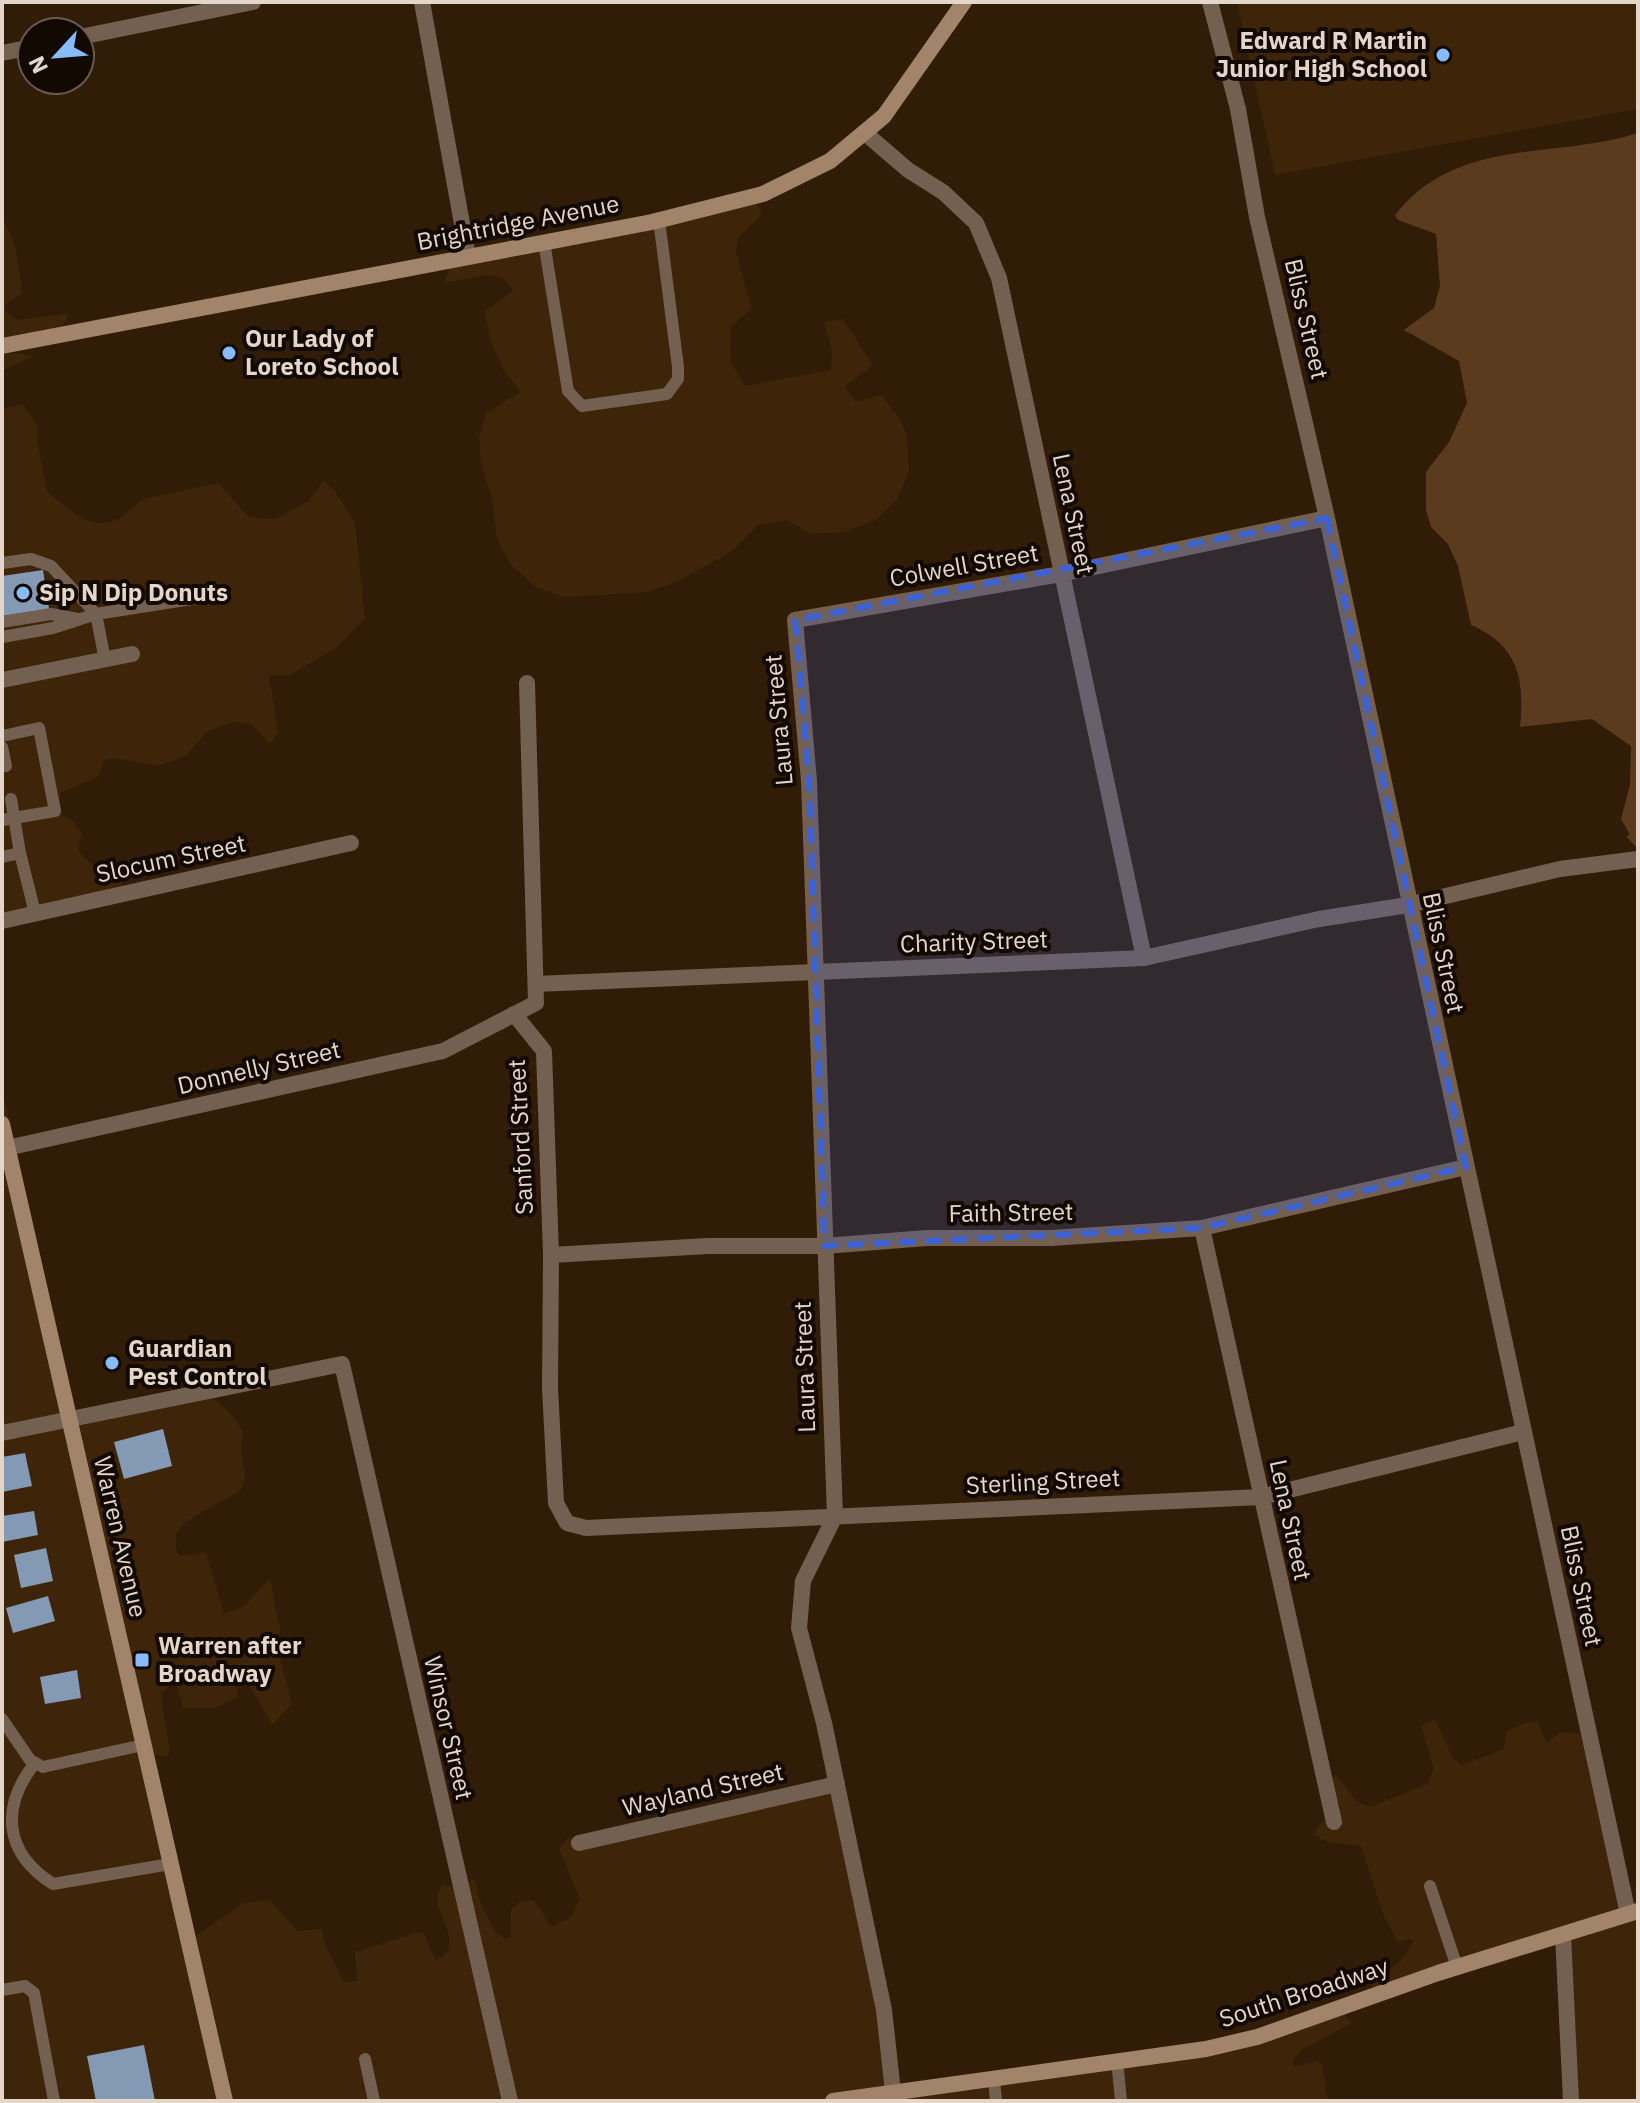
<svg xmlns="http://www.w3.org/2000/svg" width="1640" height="2103" font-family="'IBM Plex Sans',sans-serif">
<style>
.built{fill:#3e2408}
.green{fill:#5b3b1d}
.building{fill:#8499b4}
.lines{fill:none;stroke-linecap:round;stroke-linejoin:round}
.lane{stroke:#736050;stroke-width:12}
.street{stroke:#736050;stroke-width:16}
.secondary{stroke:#a2846a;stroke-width:16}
.marked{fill:#3b62d6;fill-opacity:0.2;stroke:#3b62d6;stroke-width:6;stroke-dasharray:16 10;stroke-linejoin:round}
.poi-dot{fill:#87bbfb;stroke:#120903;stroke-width:3}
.labels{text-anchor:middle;stroke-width:8;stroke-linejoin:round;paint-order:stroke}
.poi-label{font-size:24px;font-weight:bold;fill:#e4d6c9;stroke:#120903;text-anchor:start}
.street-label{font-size:24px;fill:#e4d6c9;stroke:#120903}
</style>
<rect width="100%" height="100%" fill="#311c07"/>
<!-- built -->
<g class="built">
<polygon points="1237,2 1638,2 1638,109 1275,175"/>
<polygon points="754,199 762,215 738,238 736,253 752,308 730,328 731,363 745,386 831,370 832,350 824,322 843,319 873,366 845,386 855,402 881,395 900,419 907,436 909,472 897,499 876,520 844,532 811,534 787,520 758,525 731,552 680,580 649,592 564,597 537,588 510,564 497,539 492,500 481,465 479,436 486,413 521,392 503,370 489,336 485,311 514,290 502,278 488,275 444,283 452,261"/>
<polygon points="2,217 15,245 21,282 21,294 6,304 5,311 17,320 64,314 68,317 61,328 7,352 34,356 2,371"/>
<polygon points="23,404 39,428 37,440 47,492 81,518 100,524 119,519 143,499 218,483 249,517 275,519 309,501 323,481 335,491 355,523 365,618 337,647 290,675 269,675 278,732 270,744 251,724 235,722 208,731 185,756 158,766 115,758 104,760 99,776 61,793 60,813 73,821 82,833 78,851 102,874 123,876 119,894 2,929 2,409"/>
<polygon points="2,1089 77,1414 206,1391 232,1415 243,1432 241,1448 245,1478 241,1490 185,1522 176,1534 176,1549 180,1556 206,1552 224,1613 243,1607 270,1579 280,1629 278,1651 292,1704 272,1725 249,1684 236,1679 238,1697 214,1708 183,1708 176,1681 161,1694 170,1752 167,1757 158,1754 153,1756 196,1936 243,1903 270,1900 297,1931 322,1929 326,1947 344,1982 357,1981 355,1952 418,1932 423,1932 436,1960 443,1957 449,1949 449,1934 437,1905 438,1892 443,1885 457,1888 475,1879 481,1904 496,1933 507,1939 510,1937 511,1910 519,1902 534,1900 551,1927 571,1917 580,1899 559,1848 569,1836 582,1844 837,1791 892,2096 1129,2060 1341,2009 1351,2023 1304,2049 1295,2057 1293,2067 1316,2061 1322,2066 1328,2101 2,2101"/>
<polygon points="1435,1719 1453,1758 1462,1765 1504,1749 1506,1732 1524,1723 1537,1721 1547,1743 1560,1732 1582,1734 1623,1912 1638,1909 1638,2101 1578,2101 1562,1937 1379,1995 1362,1976 1390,1969 1402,1960 1413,1942 1411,1939 1398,1942 1384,1916 1361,1846 1327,1842 1313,1834 1330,1812 1323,1784 1336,1774 1356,1801 1370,1807 1427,1784 1434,1768 1421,1726"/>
</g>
<!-- green -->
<path class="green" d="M1638,133V849L1626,836L1630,835L1621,819L1630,785L1631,746L1592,719L1520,727C1525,679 1518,645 1471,625L1458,566L1448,544L1431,527L1426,510V472L1449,442L1467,403L1459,361L1404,330L1434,308L1440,286L1436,234L1398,220L1395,215C1457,136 1554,160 1638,133Z"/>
<!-- building -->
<g class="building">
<polygon points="43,570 49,609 2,616 2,576"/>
<polygon points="163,1429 172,1466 124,1479 114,1442"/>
<polygon points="25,1453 32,1486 2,1492 2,1457"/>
<polygon points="34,1511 38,1535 2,1542 2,1516"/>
<polygon points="46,1548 53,1581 21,1588 14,1555"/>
<polygon points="48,1596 55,1621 13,1633 6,1608"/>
<polygon points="77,1670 81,1698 45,1704 40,1677"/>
<polygon points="144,2045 155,2101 96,2101 87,2056"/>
</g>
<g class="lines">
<!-- lane -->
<g class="lane">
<polyline points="544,242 568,391 582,406 667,394 678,379 678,367 659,220"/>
<polyline points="2,563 31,559 51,566 96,614 105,660"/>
<polyline points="2,622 51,614 78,619"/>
<polyline points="2,637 53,628 96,614 224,594"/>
<polyline points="2,736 39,728 55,811 2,820"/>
<polyline points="2,747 6,766"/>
<polyline points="11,799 20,853"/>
<polyline points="2,857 20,853 35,913"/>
<polyline points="2,1719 30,1760 43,1767 143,1745"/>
<path d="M35,1763C0,1807 4,1853 53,1884L170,1864"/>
<polyline points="1430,1886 1457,1967"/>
<polyline points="2,1990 25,1986 34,1993 54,2101"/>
<polyline points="365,2059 374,2101"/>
<polyline points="1117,2060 1121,2101"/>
<polyline points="994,2079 996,2101"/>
</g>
<!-- street -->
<g class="street">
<polyline points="422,2 468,257"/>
<polyline points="1210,2 1238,109 1257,217 1327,518 1628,1914"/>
<polyline points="80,37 253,2"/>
<polyline points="2,53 32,47"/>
<polyline points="865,133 908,170 943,192 976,223 999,278 1144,958"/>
<polyline points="2,680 132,654"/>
<polyline points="2,921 351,843"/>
<polyline points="536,984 1144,958 1319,919 1408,905 1560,869 1638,859"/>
<polyline points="514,1014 544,1051 551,1255 550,1388 556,1503 567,1523 586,1528 1261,1497 1523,1432"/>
<polyline points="7,1148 443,1051 536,1003 527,683"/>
<polyline points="1202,1228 1334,1822"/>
<polyline points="551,1255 708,1246 824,1246 927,1238 1051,1238 1202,1228 1466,1167"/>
<polyline points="2,1433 342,1364 510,2101"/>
<polyline points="579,1843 837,1784"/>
<polyline points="1563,1935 1571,2101"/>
<polyline points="894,2101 884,2010 824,1723 799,1628 803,1581 835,1516 809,781 795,620 1061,574 1327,518"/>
</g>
<!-- secondary -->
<g class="secondary">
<polyline points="2,346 652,222 763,194 830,161 884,116 964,2"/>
<polyline points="2,1124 225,2101"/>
<polyline points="833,2101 1206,2049 1257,2037 1438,1973 1638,1911"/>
</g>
</g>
<!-- marked area -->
<path class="marked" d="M1327,518L1466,1167L1202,1228L824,1246L809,781L795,620Z"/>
<!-- markers -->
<g class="poi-dot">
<circle cx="1443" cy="55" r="8"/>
<circle cx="229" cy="353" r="8"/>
<circle cx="23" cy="593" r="8"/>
<circle cx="112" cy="1363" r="8"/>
<rect x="134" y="1652" width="16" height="16" rx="4"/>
</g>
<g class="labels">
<!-- poi labels -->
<g class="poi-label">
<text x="1427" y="49" text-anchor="end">Edward R Martin<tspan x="1427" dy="28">Junior High School</tspan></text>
<text x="245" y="347">Our Lady of<tspan x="245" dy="28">Loreto School</tspan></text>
<text x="39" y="601">Sip N Dip Donuts</text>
<text x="128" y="1357">Guardian<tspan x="128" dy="28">Pest Control</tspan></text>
<text x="158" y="1654">Warren after<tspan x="158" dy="28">Broadway</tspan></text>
</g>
<!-- street labels -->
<g class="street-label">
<text transform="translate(518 223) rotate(-11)" y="8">Brightridge Avenue</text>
<text transform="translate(1306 319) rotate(77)" y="8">Bliss Street</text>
<text transform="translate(1073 514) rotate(78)" y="8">Lena Street</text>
<text transform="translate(964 566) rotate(-10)" y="8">Colwell Street</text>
<text transform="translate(779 720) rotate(-95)" y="8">Laura Street</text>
<text transform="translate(171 859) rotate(-12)" y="8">Slocum Street</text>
<text transform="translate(974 942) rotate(-2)" y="8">Charity Street</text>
<text transform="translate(1443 953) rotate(78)" y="8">Bliss Street</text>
<text transform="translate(259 1068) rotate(-13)" y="8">Donnelly Street</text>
<text transform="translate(521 1137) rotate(-93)" y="8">Sanford Street</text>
<text transform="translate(1011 1213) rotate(-1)" y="8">Faith Street</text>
<text transform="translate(805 1367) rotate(-92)" y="8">Laura Street</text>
<text transform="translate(1043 1482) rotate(-3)" y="8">Sterling Street</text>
<text transform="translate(1290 1520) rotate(78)" y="8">Lena Street</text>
<text transform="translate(120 1537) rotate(77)" y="8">Warren Avenue</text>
<text transform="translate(1581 1586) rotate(78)" y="8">Bliss Street</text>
<text transform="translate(448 1728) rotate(77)" y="8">Winsor Street</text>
<text transform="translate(703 1790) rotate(-13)" y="8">Wayland Street</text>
<text transform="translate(1304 1993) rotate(-18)" y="8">South Broadway</text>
</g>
</g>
<!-- border -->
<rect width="1640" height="2103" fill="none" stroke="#e4d6c9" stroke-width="8"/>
<!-- north arrow -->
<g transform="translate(56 56) rotate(244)"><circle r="38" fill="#120903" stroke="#665b52" stroke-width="2"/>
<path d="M0-6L14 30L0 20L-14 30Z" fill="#87bbfb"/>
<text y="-12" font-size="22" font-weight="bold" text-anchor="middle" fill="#e4d6c9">N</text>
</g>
</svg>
